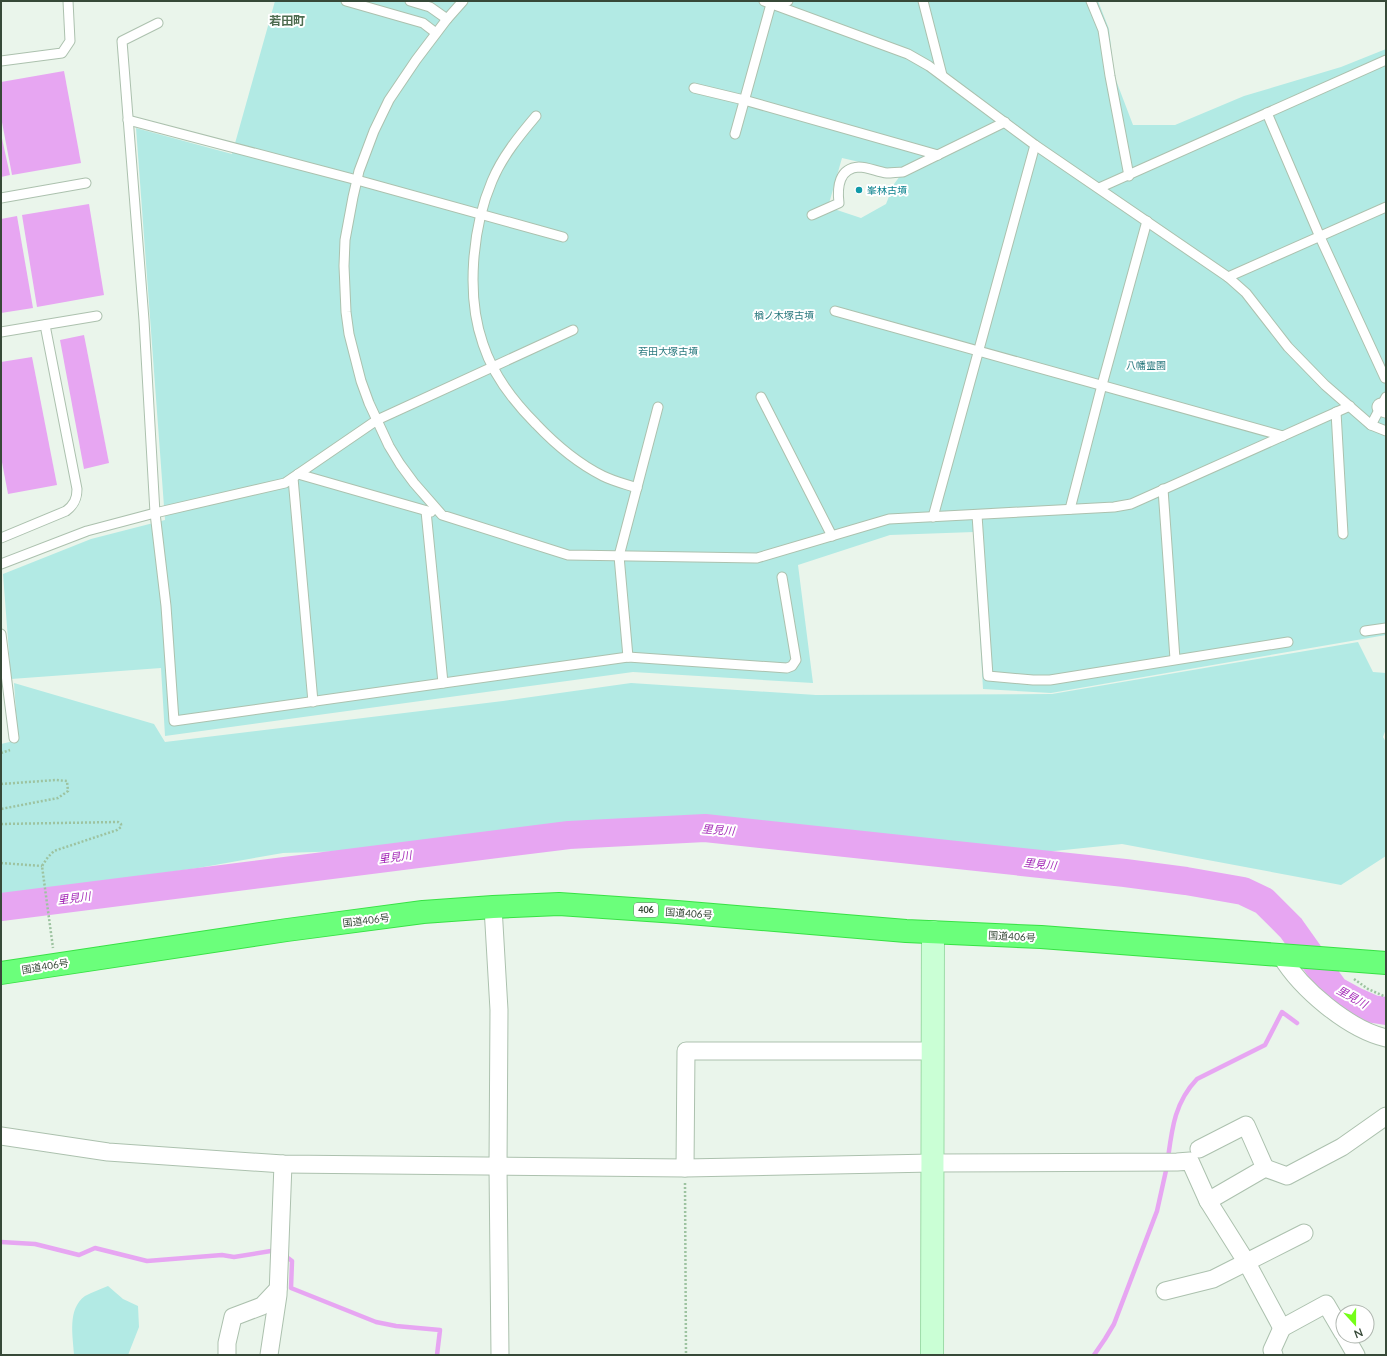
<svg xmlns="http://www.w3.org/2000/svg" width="1387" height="1356" font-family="Lato,'Noto Sans JP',sans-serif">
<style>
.green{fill:#b2eae4;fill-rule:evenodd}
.water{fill:#e7a6f2}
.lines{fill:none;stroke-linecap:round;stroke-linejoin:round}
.stream{stroke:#e7a6f2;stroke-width:4.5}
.river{stroke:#e7a6f2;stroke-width:28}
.lane-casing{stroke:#acc1ae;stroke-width:11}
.street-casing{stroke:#acc1ae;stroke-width:19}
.secondary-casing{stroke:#9ddca8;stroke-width:24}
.highway-casing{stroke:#38e145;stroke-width:24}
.path{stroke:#9dc3a0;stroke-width:2.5;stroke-dasharray:2 2;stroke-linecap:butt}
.lane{stroke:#fff;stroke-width:9}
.street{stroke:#fff;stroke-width:17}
.secondary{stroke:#caffd5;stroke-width:22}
.highway{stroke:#6bff7b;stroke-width:22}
.culture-dot{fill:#0f9aa8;stroke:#fff;stroke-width:1.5}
.labels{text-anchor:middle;stroke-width:4;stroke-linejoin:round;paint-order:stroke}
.shield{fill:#fff;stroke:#738074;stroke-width:1}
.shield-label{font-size:9px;font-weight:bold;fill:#374938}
.culture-label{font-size:10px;fill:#0d838f;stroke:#fff;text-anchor:start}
.park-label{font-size:10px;fill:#28787d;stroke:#fff}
.street-label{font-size:10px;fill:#374938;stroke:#fff}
.water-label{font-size:11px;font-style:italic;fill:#a62db9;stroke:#fff}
.quarter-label{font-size:12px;font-weight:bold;fill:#4e6c50;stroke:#fff}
</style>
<rect width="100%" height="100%" fill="#eaf5eb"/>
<!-- green -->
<g class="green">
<path d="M275,1H1098L1109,29L1114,75L1133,125H1175L1244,96L1341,67L1386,49V635L1051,693L983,689L974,532L890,535L798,565L813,683L633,672L165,736L161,668L11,679L3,574L91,539L165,520L136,128L232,154ZM842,158L903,172L894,184L886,204L861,218L828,207Z"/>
<polygon points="1358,642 1373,672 1386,673 1386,729 1383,737 1386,742 1386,856 1341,885 1122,844 1015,855 958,844 886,835 714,824 633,830 548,832 474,847 283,853 198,868 128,878 1,903 1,744 18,740 14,683 154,724 165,742 503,701 631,683 816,695 1052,694"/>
<path d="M108,1286L123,1299L138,1306L139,1327L128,1355H74C73,1336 67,1309 85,1296C92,1292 101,1289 108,1286Z"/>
</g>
<!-- water -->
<g class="water">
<polygon points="64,71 81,163 12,175 1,117 1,82"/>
<polygon points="1,134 10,175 1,177"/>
<polygon points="89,204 104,295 37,307 22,215"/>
<polygon points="17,216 33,308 1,313 1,219"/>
<polygon points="84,335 109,463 84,469 60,340"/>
<polygon points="32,357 57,485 8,494 1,457 1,362"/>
</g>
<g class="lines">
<!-- stream -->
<g class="stream">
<path d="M1168,1158C1172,1128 1175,1102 1197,1079L1265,1045L1282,1012L1297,1023"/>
<polyline points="1,1242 35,1244 79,1255 95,1248 147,1261 222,1255 234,1257 277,1250"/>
<polyline points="284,1255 292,1261 291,1288 376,1322 396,1326 440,1330 437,1355"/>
<polyline points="1094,1355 1105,1339 1114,1324 1157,1211 1167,1166"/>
</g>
<!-- river -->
<polyline class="river" points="1,907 569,835 705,828 1125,873 1186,881 1243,891 1264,901 1291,928 1335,990 1355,1001 1373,1009 1386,1011"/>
<defs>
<g id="lane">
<polyline points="346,1 423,23 436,33"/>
<polyline points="410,1 430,7 447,19"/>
<polyline points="463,1 447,19 416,60 389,100 374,131 359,171 353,197 345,240 344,266 346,312 349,334 361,381 369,403 389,446 400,464 414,483 442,515 568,555 757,558 889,519 1114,507 1131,504 1350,406"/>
<polyline points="764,1 908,54 929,66 1035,145 1228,277 1246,293 1288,347 1325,385 1371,425 1386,431"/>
<polyline points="923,1 942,75"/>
<polyline points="1091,1 1103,30 1110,76 1129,176"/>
<polyline points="158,23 122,41 144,320 155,513 166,606 174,721 628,657 787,668 792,666 796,660 782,577"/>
<polyline points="1,61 62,53 70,41 68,1"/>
<polyline points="694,88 744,100 938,155"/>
<polyline points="1267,113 1320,237 1385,378"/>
<path d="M536,116C519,136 502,157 492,181C472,228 466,296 483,344C493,375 513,401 536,424C555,444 577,463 603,476C613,481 625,484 637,488"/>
<polyline points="128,120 357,180 563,237"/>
<polyline points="735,134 771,4 788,1"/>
<polyline points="1099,188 1386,60"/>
<polyline points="1,198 86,183"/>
<path d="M812,215L839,203C837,187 839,168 859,167C868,167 878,172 887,173C892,173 898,172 903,172L1005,122"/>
<polyline points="1228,277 1386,207"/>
<polyline points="835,311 1283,436"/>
<polyline points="1,332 97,316"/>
<polyline points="761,397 832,536"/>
<polyline points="1336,412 1343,534"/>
<polyline points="1371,425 1386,397"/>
<polyline points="298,474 431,512"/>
<polyline points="293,478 313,702"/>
<polyline points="1163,489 1175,659"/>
<polyline points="1070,509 1102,385 1147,221"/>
<polyline points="426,511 443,683"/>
<polyline points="977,515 988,676 1033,680 1050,680 1288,642"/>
<polyline points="933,517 1035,145"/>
<path d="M1,538L66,511C74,505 77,499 77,489L45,325"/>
<polyline points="1,564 87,531 155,513 285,483 377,420 573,330"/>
<polyline points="1365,631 1386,628"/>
<polyline points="1,634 14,738"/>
<polyline points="628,657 619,556 658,407"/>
</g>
<g id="street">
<polyline points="1381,407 1386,409"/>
<polyline points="493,907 499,1010 498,1167 500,1355"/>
<path d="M1281,956C1301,989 1348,1029 1386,1038"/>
<polyline points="1,1136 108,1152 283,1164 685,1168 932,1163 1177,1162 1190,1161 1208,1201 1265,1168 1287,1176 1342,1147 1386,1116"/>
<polyline points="1199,1149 1246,1125 1265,1168"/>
<polyline points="685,1168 686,1051 932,1051"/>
<polyline points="1208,1201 1247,1263 1282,1328 1326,1304 1343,1333"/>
<polyline points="1165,1291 1213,1279 1304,1233"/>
<polyline points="1345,1336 1356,1355"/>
<polyline points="227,1355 227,1343 233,1317 262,1306 278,1289"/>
<polyline points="269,1355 278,1295 283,1164"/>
<polyline points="1274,1355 1272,1350 1282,1328"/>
</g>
<polyline id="secondary" points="932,1355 933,932"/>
<polyline id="highway" points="1,973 287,930 423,912 493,907 559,904 677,912 906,931 1041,937 1386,963"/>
</defs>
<!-- lane casing -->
<use href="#lane" class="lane-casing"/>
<!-- street casing -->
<use href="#street" class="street-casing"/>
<!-- secondary casing -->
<use href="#secondary" class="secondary-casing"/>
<!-- highway casing -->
<use href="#highway" class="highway-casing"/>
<!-- path -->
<g class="path">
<polyline points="1,753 10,750"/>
<polyline points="1,784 56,780 67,781 68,791 58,798 1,809"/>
<polyline points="1,824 118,822 121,824 121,827 117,830 54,851 48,857 42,866 53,948"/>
<polyline points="1,863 42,866"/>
<polyline points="1354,979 1368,989 1386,997"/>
<polyline points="685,1183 686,1355"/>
</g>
<!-- lane -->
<use href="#lane" class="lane"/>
<!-- street -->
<use href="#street" class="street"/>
<!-- secondary -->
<use href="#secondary" class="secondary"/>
<!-- highway -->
<use href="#highway" class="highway"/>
</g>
<!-- markers -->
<circle class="culture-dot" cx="859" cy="190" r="4"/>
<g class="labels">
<!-- shield labels -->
<rect class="shield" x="634" y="903" width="24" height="14" rx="3"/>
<g class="shield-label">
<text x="646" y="913">406</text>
</g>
<!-- culture labels -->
<g class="culture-label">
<text x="867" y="194">峯林古墳</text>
</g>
<!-- park labels -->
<g class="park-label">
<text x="784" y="319">楢ノ木塚古墳</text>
<text x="668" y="355">若田大塚古墳</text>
<text x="1146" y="369">八幡霊園</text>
</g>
<!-- street labels -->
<g class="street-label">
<text transform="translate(689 913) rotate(4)" y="4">国道406号</text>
<text transform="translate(366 920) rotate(-7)" y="4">国道406号</text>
<text transform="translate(1012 936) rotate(3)" y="4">国道406号</text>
<text transform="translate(45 966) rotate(-9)" y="4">国道406号</text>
</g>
<!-- water labels -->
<g class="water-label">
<text transform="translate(718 830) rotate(4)" y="4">里見川</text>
<text transform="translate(395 857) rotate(-7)" y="4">里見川</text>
<text transform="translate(1040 864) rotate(6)" y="4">里見川</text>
<text transform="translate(74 898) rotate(-7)" y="4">里見川</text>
<text transform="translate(1352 997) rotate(29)" y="4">里見川</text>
</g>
<!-- quarter labels -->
<g class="quarter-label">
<text x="287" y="25">若田町</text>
</g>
</g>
<!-- border -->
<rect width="1387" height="1356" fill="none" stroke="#374938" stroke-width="4"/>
<!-- north arrow -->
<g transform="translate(1355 1324) rotate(159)"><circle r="19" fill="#ffffff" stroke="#afb6af"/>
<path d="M0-3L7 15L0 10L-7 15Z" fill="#75fe18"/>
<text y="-6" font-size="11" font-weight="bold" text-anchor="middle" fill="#374938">N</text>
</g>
</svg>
